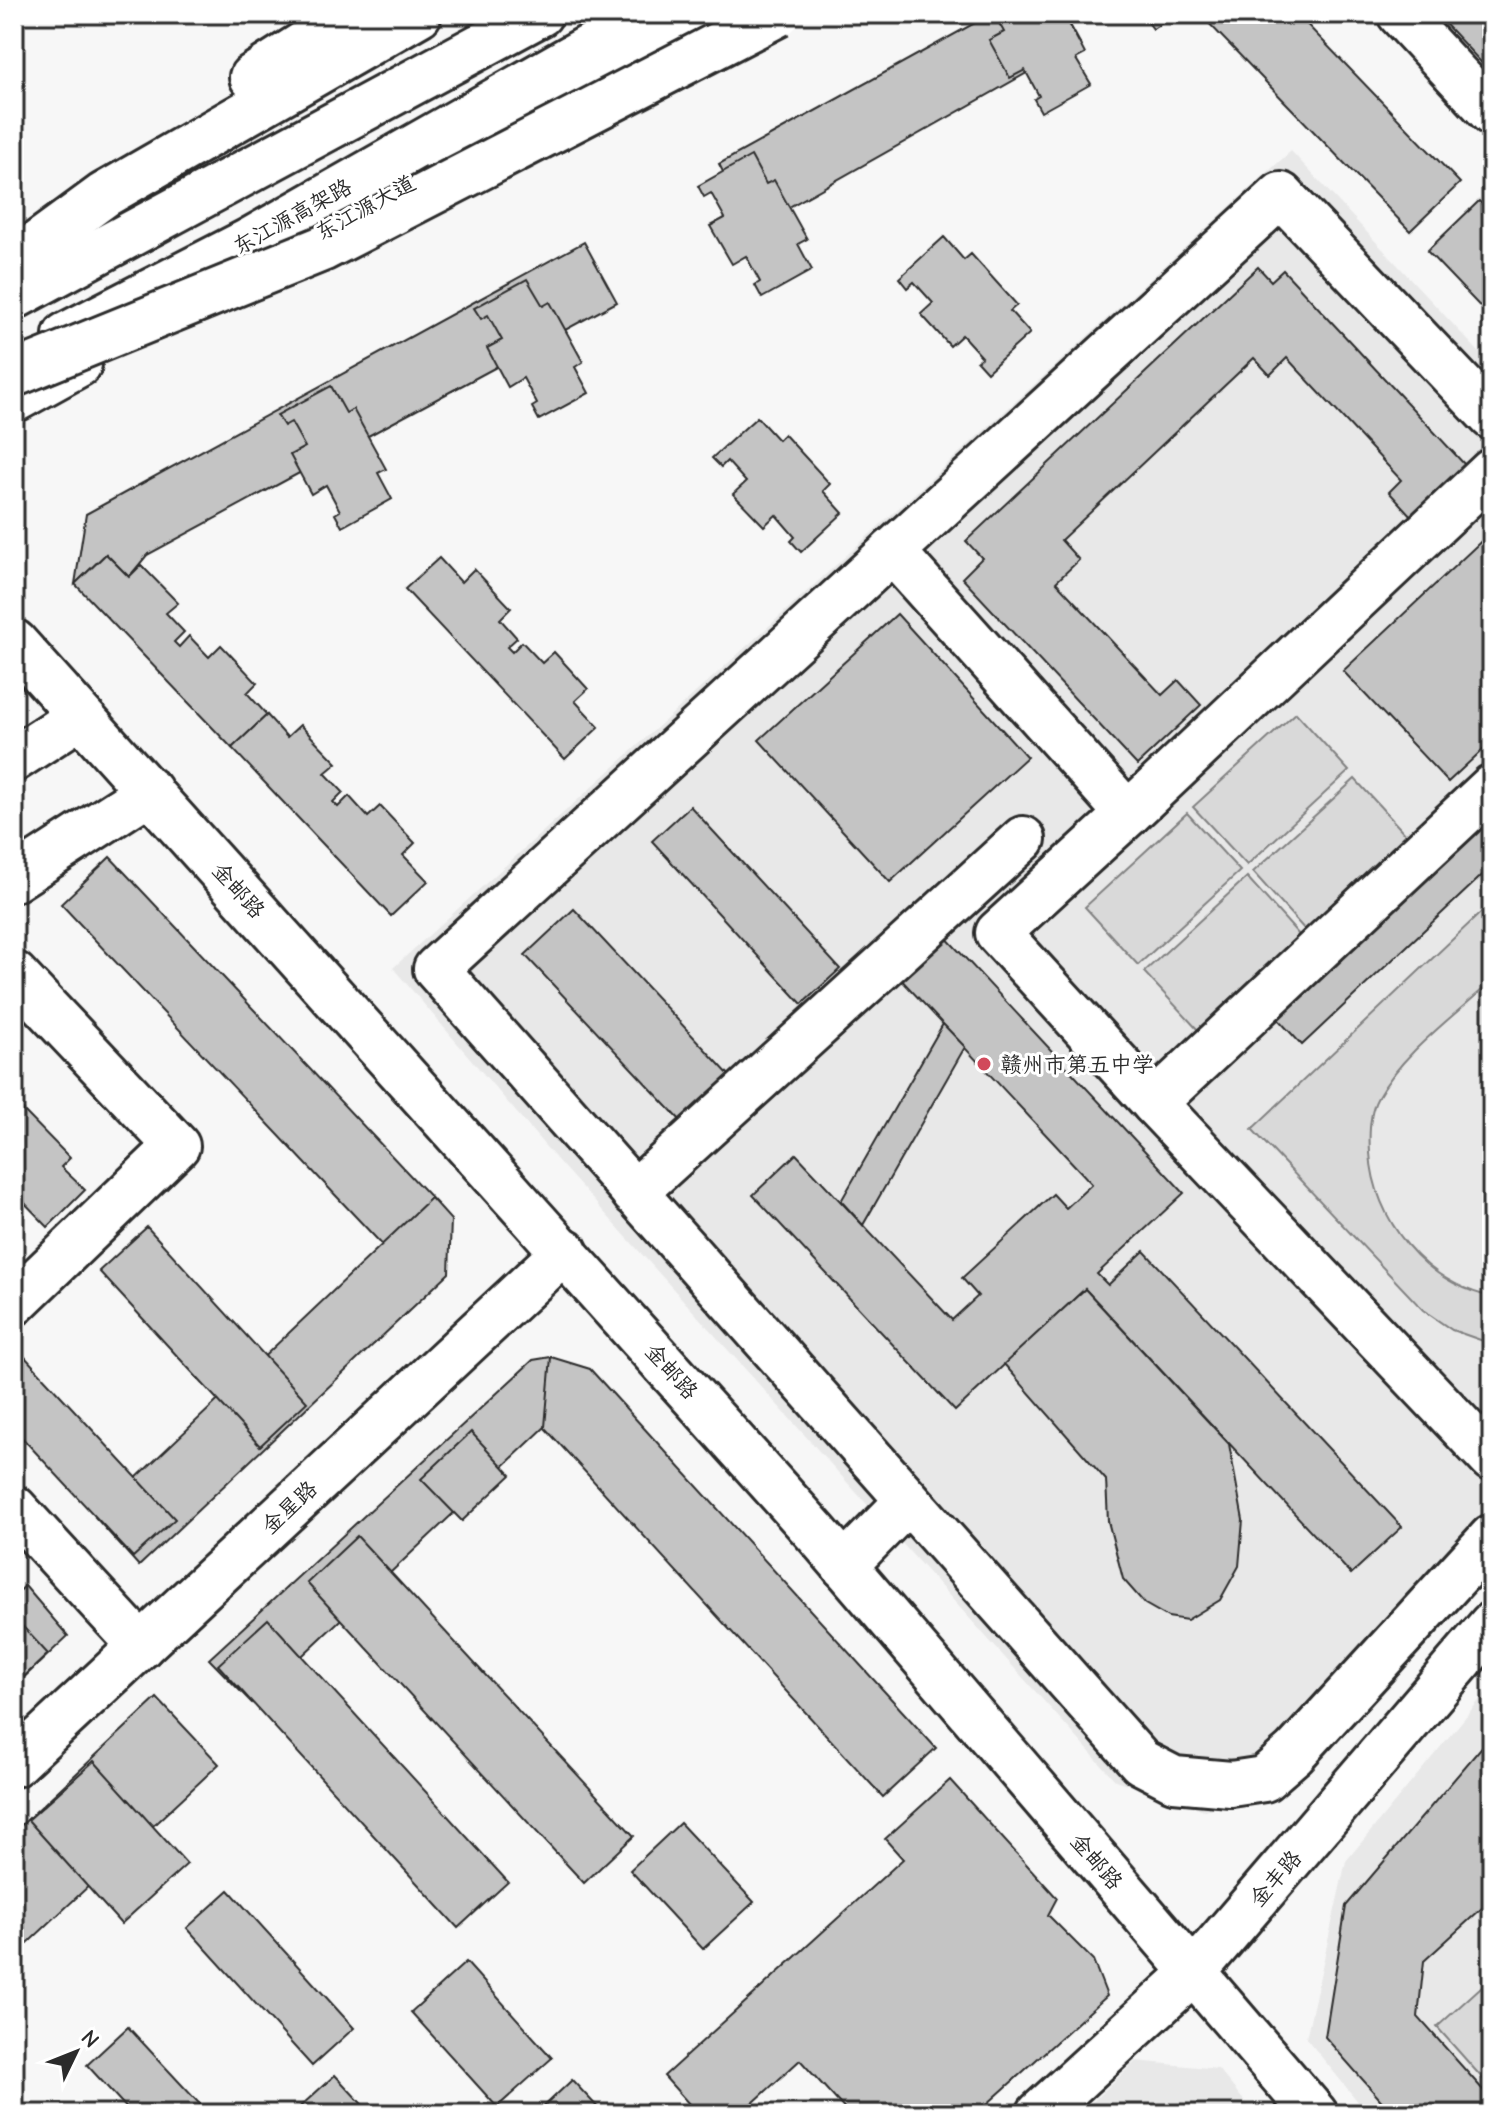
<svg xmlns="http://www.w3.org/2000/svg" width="1506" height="2128" font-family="'Comic Neue','LXGW WenKai TC',sans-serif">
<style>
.built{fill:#e8e8e8}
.green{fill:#d9d9d9;stroke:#828282;stroke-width:2}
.building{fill:#c4c4c4;stroke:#2b2b2b;stroke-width:2}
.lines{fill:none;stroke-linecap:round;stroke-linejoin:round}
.minor-casing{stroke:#2b2b2b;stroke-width:50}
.highway-casing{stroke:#2b2b2b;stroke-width:50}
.minor{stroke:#fff;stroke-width:44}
.highway{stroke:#fff;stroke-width:44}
.highway-bridge-casing{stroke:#2b2b2b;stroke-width:50;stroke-linecap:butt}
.highway-bridge{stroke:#fff;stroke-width:44}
.poi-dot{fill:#d1495b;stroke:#fff;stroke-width:3}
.labels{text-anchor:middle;stroke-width:6;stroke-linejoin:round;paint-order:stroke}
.street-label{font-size:22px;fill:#2b2b2b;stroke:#fff}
.poi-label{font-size:22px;fill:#2b2b2b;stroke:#fff;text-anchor:start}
</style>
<rect width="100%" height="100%" fill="#f7f7f7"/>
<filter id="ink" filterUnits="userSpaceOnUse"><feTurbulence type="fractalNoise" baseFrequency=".0125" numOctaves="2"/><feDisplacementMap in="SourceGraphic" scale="16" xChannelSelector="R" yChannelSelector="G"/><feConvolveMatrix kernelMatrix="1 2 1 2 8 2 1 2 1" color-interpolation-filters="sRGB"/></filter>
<g filter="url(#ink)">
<!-- built -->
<g class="built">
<polygon points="1291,151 1492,366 1492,1560 1285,1793 1204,1810 1115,1780 558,1161 393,968"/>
<polygon points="1492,1685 1492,2114 1368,2114 1306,2038 1346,1861"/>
<polygon points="1136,2061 1218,2069 1255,2114 1079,2114"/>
</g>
<!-- green -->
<g class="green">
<polygon points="1296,713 1349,771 1247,865 1193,807"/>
<polygon points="1355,779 1408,837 1306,931 1253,872"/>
<polygon points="1187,813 1240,871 1138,965 1085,907"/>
<polygon points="1247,877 1300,936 1198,1030 1144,972"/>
<path d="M1492,902V981C1453,1017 1403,1052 1377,1099C1369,1114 1369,1136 1370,1153C1374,1220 1424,1282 1492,1297V1344L1452,1330L1423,1310L1252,1129Z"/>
<polygon points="1492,1977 1492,2089 1437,2027"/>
</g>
<!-- building -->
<g class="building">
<polygon points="991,14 1064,14 1080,43 752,228 719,164"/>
<polygon points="994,14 1064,14 1085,54 1076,59 1091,84 1041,112 1034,99 1039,96 1025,70 1010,78 989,40 1004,32"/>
<polygon points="1142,14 1176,14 1153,29"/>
<polygon points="1200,14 1297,14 1460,183 1410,231"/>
<polygon points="1436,14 1492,14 1492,74"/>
<polygon points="751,156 766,184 774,180 807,239 798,244 812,270 762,298 755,285 760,282 746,256 732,264 710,226 725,218 711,193 704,197 698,186"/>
<polygon points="1479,201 1492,214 1492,319 1427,251"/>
<polygon points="944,237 964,260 971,254 1017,305 1010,311 1030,333 987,372 977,361 982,357 962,335 950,346 921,314 933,303 914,282 907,288 899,278"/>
<polygon points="584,242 617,302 147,555 129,577 106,554 75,584 86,514"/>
<polygon points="1258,267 1271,281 1283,270 1466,466 1412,517 1389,492 1401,480 1287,358 1270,375 1254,358 1061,540 1079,560 1056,582 1162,695 1178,680 1201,705 1137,765 962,578 982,558 966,541"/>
<polygon points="527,279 543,306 550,302 583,362 575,367 589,393 539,420 532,407 537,404 523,378 508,387 487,348 502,340 488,315 481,319 474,308"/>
<polygon points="331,386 346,413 353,409 386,469 378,473 392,499 342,527 335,514 340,511 326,485 311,494 290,455 305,447 291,422 284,426 277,415"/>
<polygon points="757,417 778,440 784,434 830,484 823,491 843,513 801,552 791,541 795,537 776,515 764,526 733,494 746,482 727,461 721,467 712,458"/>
<polygon points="1492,531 1492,741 1448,782 1343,671"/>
<polygon points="106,554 129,577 141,565 178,603 166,613 184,632 174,642 179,647 189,636 209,657 221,645 257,683 247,693 267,715 232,748 75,584"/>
<polygon points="439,558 461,582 474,569 511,608 500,619 517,638 507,647 512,652 522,642 542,663 554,652 588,689 575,701 599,727 565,759 405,589"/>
<polygon points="897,614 1027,757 890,882 759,740"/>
<polygon points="267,715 287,737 300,725 337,763 325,773 343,792 333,802 338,807 349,796 368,817 380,806 415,843 403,855 428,881 391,916 232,748"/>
<polygon points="690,806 840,969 802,1004 652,841"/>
<polygon points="1492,816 1492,866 1302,1045 1277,1018"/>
<polygon points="110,857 439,1206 390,1253 61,904"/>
<polygon points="574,909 731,1077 682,1122 525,955"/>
<polygon points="941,932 1184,1193 1097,1274 1108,1285 1144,1251 1402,1527 1351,1574 1085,1289 955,1411 753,1195 796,1154 952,1320 978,1296 962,1278 1053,1194 1066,1208 1092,1184 896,974"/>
<polygon points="943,1024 965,1047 863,1225 841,1201"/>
<polygon points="18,1105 70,1158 61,1167 85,1190 48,1227 14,1192 14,1109"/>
<polygon points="431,1198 451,1220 449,1273 139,1566 95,1517"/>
<polygon points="147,1227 307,1402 260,1446 99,1271"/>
<polygon points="1085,1289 1229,1444 1243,1520 1239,1566 1220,1600 1187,1620 1168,1617 1145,1604 1123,1579 1108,1521 1106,1480 1004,1364"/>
<polygon points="24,1356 175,1519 133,1557 14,1429 14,1366"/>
<polygon points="551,1357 590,1369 936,1748 883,1797 512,1392"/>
<polygon points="551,1357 545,1427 252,1703 209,1659 533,1360"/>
<polygon points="471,1432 511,1475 462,1521 421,1479"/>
<polygon points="357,1536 634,1836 584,1883 307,1583"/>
<polygon points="25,1586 68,1636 14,1687 14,1596"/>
<polygon points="14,1617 48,1654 14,1686"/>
<polygon points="268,1619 508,1882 458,1928 218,1665"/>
<polygon points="157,1698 219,1764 14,1956 14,1832"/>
<polygon points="1492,1735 1492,1899 1424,1961 1418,2017 1492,2100 1492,2114 1393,2114 1325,2037 1346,1906"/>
<polygon points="94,1761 187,1864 121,1924 28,1820"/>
<polygon points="950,1780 1057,1898 1048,1915 1093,1960 1107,1996 976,2114 849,2114 800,2060 741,2114 698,2114 664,2076 903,1859 885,1839"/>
<polygon points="680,1823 754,1902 703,1949 630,1870"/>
<polygon points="229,1890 354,2028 312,2066 187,1928"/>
<polygon points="466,1962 552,2058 497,2107 411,2012"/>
<polygon points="128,2027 209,2114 132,2114 87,2065"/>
<polygon points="335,2075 371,2114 292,2114"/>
<polygon points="572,2080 604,2114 536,2114"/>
</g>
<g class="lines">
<defs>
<g id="minor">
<polyline points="1400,14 1492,113"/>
<polyline points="1492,417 1281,195 436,969 1141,1762 1174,1779 1231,1784 1264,1779 1294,1753 1492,1537"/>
<polyline points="892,551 1128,814 1492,471"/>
<polyline points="14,642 817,1534 1315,2114"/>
<polyline points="14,759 79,717"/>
<polyline points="1492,787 1154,1103 1492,1459"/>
<polyline points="1128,814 998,933 1154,1103"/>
<polyline points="14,879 150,791"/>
<polyline points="14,974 177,1146 14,1303"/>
<polyline points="634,1193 1023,839"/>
<polyline points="14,1508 141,1646"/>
<polyline points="844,1566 908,1501"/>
<polyline points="14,1764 565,1251"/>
<polyline points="1039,2114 1193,1973 1492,1624"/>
</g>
<g id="highway">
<polyline points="252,77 351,14"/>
<polyline points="447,162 715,14"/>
<polyline points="14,261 104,195 419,14"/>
<polyline points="14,297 540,14"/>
<polyline points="66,335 249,241 648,14"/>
<polyline points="14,400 79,364"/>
</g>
</defs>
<!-- minor casing -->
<use href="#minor" class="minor-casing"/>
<!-- highway casing -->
<use href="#highway" class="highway-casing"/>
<!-- minor -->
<use href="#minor" class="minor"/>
<!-- highway -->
<use href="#highway" class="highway"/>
<defs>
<polyline id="highway-bridge" points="14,374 324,248 778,14"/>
</defs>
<!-- highway-bridge casing -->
<use href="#highway-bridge" class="highway-bridge-casing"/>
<!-- highway-bridge -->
<use href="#highway-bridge" class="highway-bridge"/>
</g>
</g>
<!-- markers -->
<circle class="poi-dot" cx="984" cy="1064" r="8"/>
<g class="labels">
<!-- street labels -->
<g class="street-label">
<text transform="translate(365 207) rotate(-29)" y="8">东江源大道</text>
<text transform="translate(292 216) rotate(-29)" y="8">东江源高架路</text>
<text transform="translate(239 890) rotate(48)" y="8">金邮路</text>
<text transform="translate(672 1371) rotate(48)" y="8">金邮路</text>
<text transform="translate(289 1507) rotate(-43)" y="8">金星路</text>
<text transform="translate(1097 1861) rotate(49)" y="8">金邮路</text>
<text transform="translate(1275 1878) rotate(-49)" y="8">金丰路</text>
</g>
<!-- poi labels -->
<g class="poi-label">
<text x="1000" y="1072">赣州市第五中学</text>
</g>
</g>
<!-- margin -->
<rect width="1506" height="2128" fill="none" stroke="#fff" stroke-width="48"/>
<rect x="24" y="24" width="1458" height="2080" fill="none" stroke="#2b2b2b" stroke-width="3" filter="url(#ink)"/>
<!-- north arrow -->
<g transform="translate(76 2052) rotate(47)" stroke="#ffffff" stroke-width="6" paint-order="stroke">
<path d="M0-6L14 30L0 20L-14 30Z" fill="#2b2b2b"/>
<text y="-12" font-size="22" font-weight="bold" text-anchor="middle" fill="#2b2b2b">N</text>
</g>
</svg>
